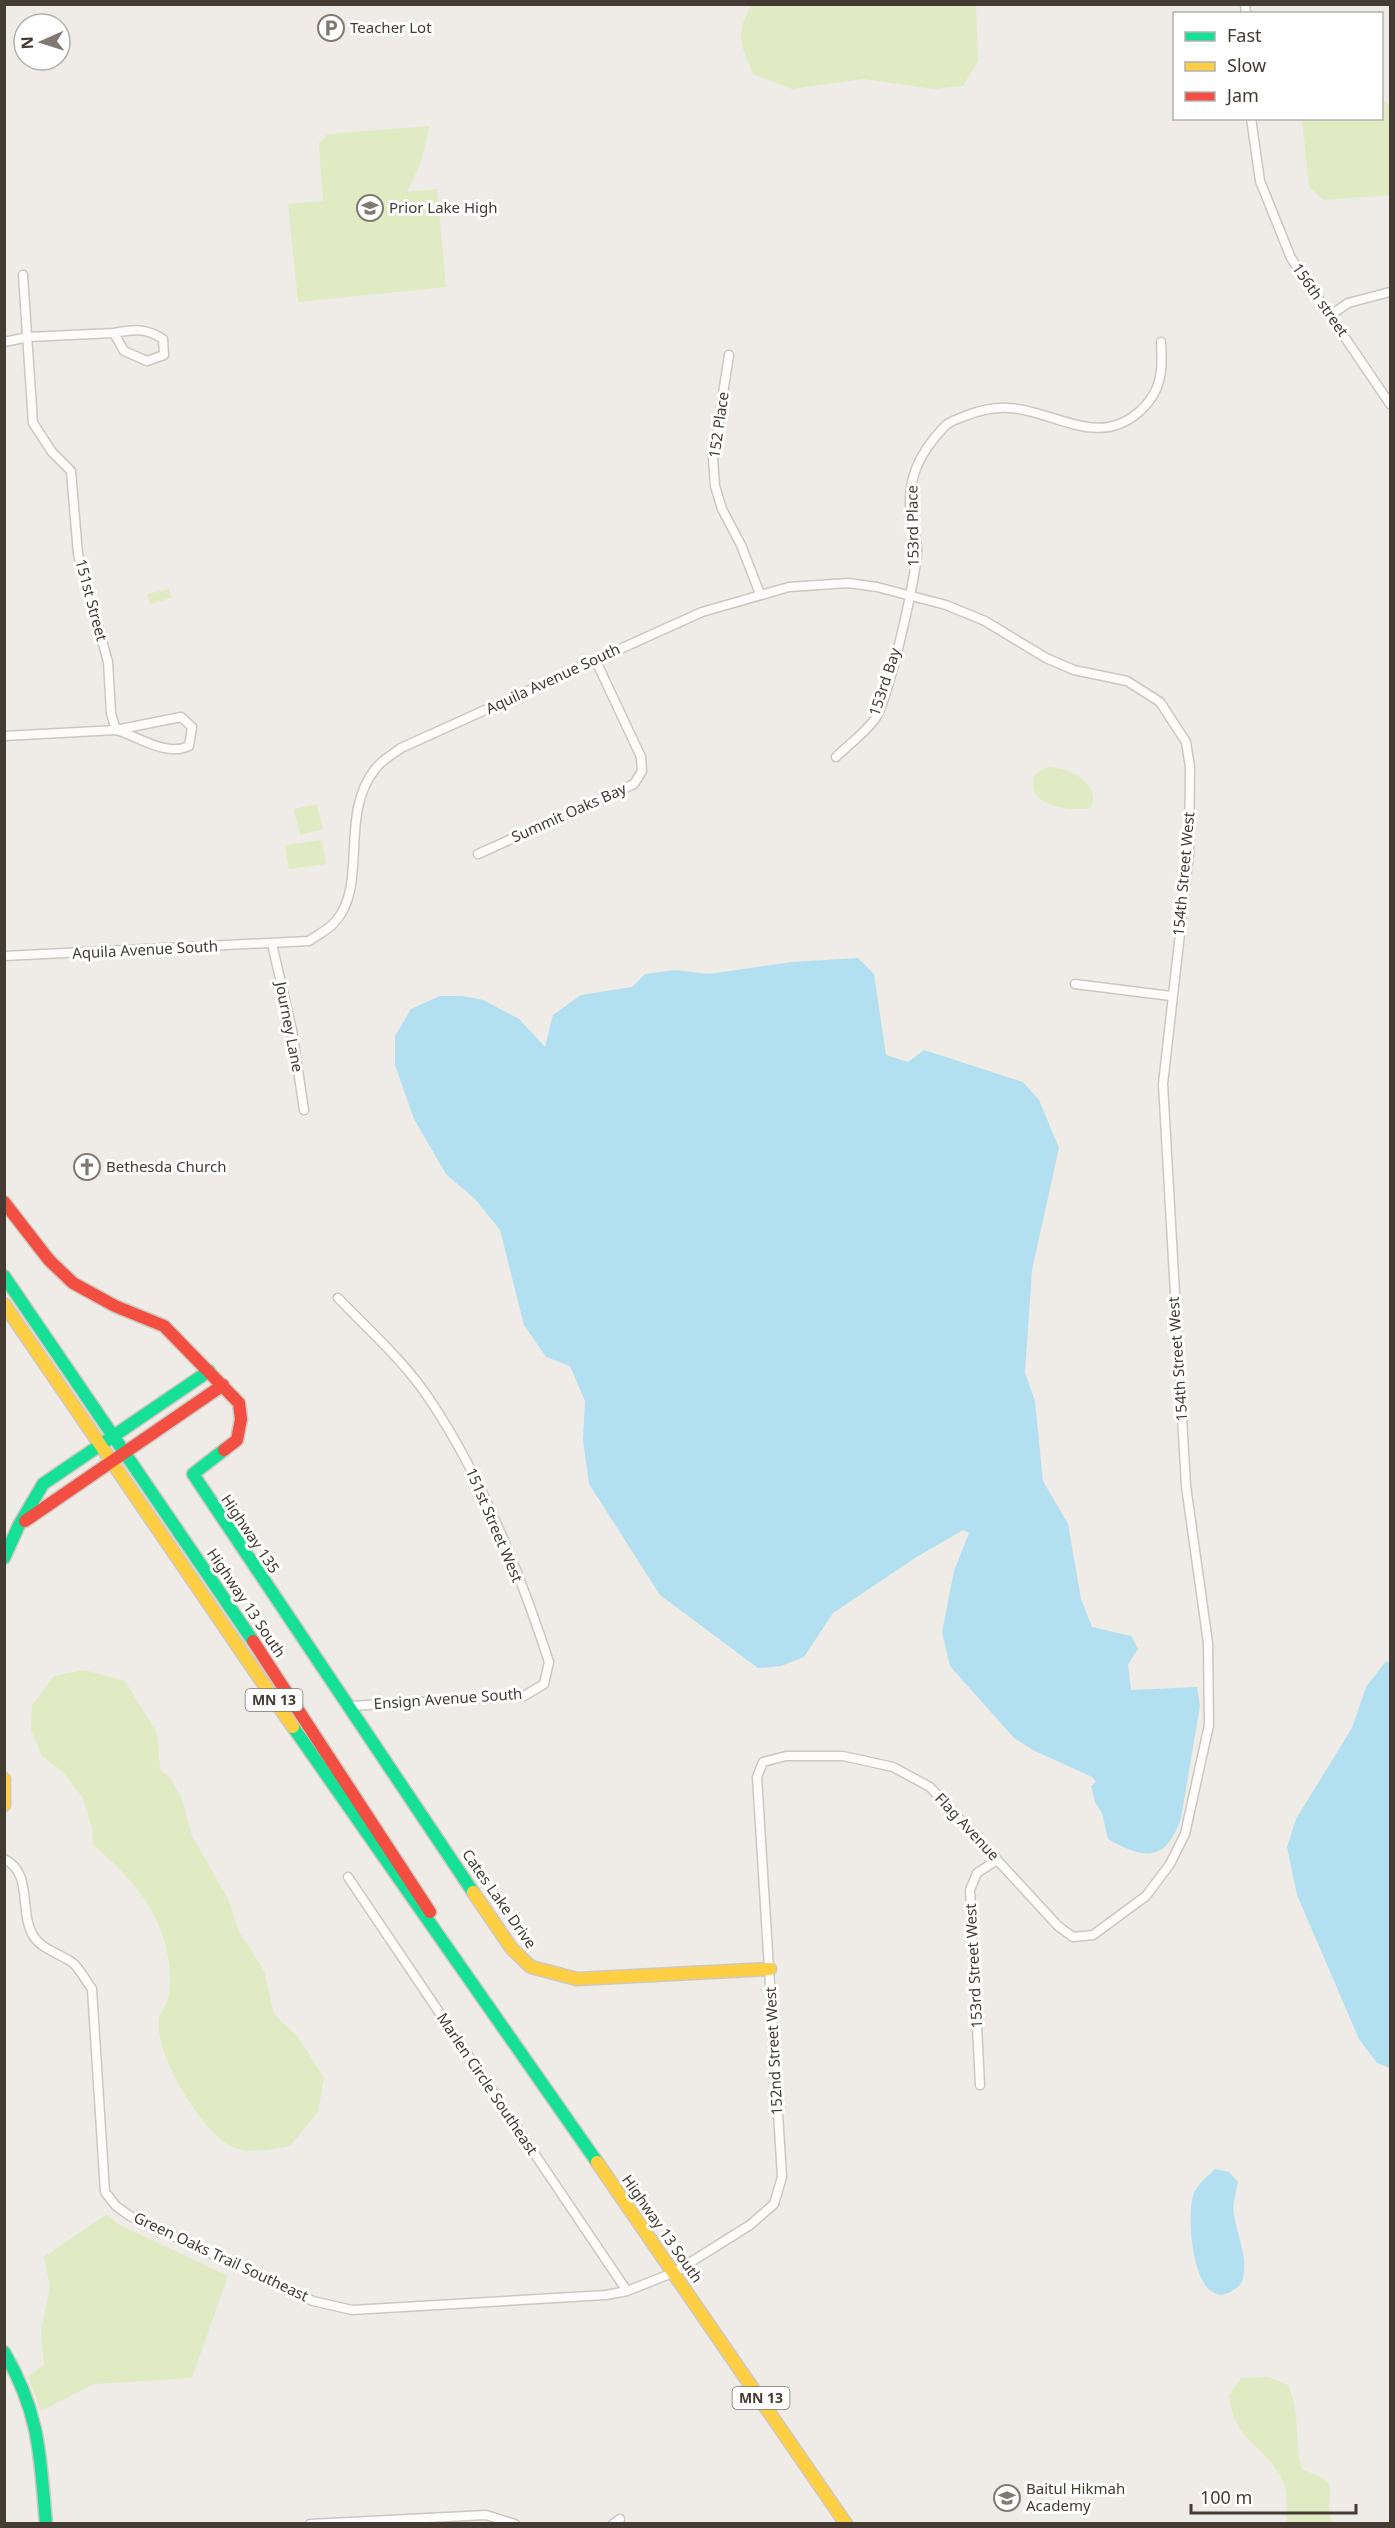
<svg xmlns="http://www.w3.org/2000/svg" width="1395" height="2528" font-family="'Noto Sans',sans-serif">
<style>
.green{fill:#e1ebc3}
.water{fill:#b2e0f0}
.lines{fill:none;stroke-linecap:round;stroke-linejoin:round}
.street-casing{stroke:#cbc7c2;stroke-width:11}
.fast-casing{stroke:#d0c8be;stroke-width:15}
.slow-casing{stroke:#d0c8be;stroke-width:15}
.jam-casing{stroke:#d0c8be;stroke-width:15}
.street{stroke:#fdfcfb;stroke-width:8}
.fast{stroke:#16e098;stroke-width:12}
.slow{stroke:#ffcf43;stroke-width:12}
.jam{stroke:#f24e42;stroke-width:12}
.labels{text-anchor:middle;stroke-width:6;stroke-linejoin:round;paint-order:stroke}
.shield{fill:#fff;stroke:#7c7670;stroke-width:1.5}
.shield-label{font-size:14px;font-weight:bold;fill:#443b32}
.poi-label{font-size:15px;fill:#443b32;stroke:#fff;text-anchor:start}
.street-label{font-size:15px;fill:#443b32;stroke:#fff}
</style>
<rect width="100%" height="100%" fill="#efebe6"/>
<!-- green -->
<g class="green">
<path d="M751,5H976L978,61L963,86L934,89L863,79L792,89L753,74C740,41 735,37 751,5Z"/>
<polygon points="1382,101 1390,106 1390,195 1323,200 1309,187 1302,119 1382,118"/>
<polygon points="430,126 420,165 407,192 437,189 446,287 298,302 288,204 323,201 319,143 328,134"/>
<polygon points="169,589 171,598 150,604 147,594"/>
<path d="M1048,767C1068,767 1102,783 1091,808C1072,811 1032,808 1033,783C1033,773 1040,771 1048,767Z"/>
<polygon points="317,804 323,829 300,835 294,809"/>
<polygon points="322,840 326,864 289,869 285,845"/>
<path d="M84,1670L125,1681L157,1733L160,1770L170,1777L182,1799L192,1836L228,1899L239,1931L264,1971L274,2014L298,2037L324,2078L318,2112L290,2146C271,2149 245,2156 227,2144C199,2126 154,2053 159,2019C160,2013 165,2007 167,2002C172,1987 170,1962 166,1947C156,1904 125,1872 93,1845L92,1829L83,1798L63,1772L42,1756L31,1730L32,1705L54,1676Z"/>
<polygon points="107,2214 118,2224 228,2276 192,2378 94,2384 41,2411 28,2376 44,2365 41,2331 50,2287 44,2257"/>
<path d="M1268,2377L1288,2385C1301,2413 1294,2441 1302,2470C1349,2484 1321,2490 1332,2523H1287C1286,2511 1288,2492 1283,2481C1265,2444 1234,2443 1229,2395L1241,2378Z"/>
</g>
<!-- water -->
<g class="water">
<path d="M858,958L874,974L886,1055L908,1062L924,1050L1023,1082L1039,1100L1059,1148L1032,1270L1025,1373L1035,1401L1043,1481L1068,1524L1081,1599L1092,1627L1131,1636L1138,1649L1128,1664L1131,1690L1197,1687L1200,1706L1181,1818C1166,1862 1145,1860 1108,1839L1102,1813L1095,1802L1091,1786L1096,1782L1092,1777L1035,1751L1014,1738L950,1666L942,1632L954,1571L969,1533L963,1530L915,1558L833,1613L804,1657L781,1666L758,1668L660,1595L589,1484L583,1440L585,1401L570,1366L546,1357L524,1325L500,1230L475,1199L446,1174L414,1119L395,1065V1036L411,1009L440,996H462L483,1000L519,1019L545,1047L553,1015L581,995L632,987L645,974L675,970L709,974L792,962Z"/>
<polygon points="1386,1661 1390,1663 1390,2068 1377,2063 1359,2039 1297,1895 1287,1847 1296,1819 1352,1728 1366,1687"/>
<path d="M1215,2169L1229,2172L1238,2182C1236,2192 1232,2205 1234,2214C1237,2236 1248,2256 1243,2278C1242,2285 1238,2287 1232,2291C1193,2315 1185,2214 1194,2193C1199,2183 1207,2177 1215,2169Z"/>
</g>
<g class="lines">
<defs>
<g id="street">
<polyline points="1245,4 1246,14"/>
<polyline points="1251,118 1260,181 1291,258 1390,404"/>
<polyline points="23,275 33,423 52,452 71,471 78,554 108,662 111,713 116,730"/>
<polyline points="1331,315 1348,303 1390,292"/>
<path d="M4,342L28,337L114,333L124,351L147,361L164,355L163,339C146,328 134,329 114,333"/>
<polyline points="729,355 713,458 715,486 722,509 741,545 760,594"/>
<path d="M4,736L116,730L181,717L192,727L189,746C166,757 140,737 116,730"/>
<path d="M836,757C848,745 865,733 875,719C888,701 918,571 917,547C916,537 913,526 911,516C906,479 920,452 945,426C950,421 958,419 965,416C978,411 994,407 1009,408C1054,410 1096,449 1139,412C1162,392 1163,370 1161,342"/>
<polyline points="478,854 634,784 642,771 641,757 595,659"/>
<polyline points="272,944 292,1030 304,1110"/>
<path d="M4,956L309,941C317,935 328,930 335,922C369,884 338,814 376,768C382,760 393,754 401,748L702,612L789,587L848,583L877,587L946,605L985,621L1046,658L1074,670L1127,681L1160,702L1186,742L1190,767L1189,854L1163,1084L1186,1486L1208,1643L1209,1725L1185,1834L1170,1864L1146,1896L1093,1935L1073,1937L1058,1926L930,1787L893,1767L843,1756H786L763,1762L757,1777L782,2177L774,2204L750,2225L675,2272L627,2291L606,2295L352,2310L313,2301L130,2216L116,2206L105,2192L92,1989C86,1981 80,1969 73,1963C61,1954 43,1950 34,1937C18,1913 34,1873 4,1859"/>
<polyline points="1075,984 1171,996"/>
<path d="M338,1298C370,1331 405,1362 430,1400C481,1476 521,1576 549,1662L544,1684L524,1696L350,1706"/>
<polyline points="348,1877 627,2291"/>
<polyline points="980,2085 970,1890 977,1873 997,1860"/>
<polyline points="310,2524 486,2515 515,2524"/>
<polyline points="613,2524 620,2519"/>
</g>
<g id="fast">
<polyline points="4,1276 253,1641"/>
<polyline points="224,1450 193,1474 473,1892"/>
<polyline points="4,1558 19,1525 43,1484 209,1371"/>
<polyline points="293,1727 597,2162"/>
<path d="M4,2352C40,2413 40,2456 46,2524"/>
</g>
<g id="slow">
<polyline points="4,1304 293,1727"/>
<polyline points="4,1779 4,1805"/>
<polyline points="473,1892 512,1949 531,1967 577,1979 770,1969"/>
<polyline points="597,2162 846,2524"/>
</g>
<g id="jam">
<polyline points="4,1202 49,1260 73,1283 115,1306 164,1326 239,1403 241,1419 237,1440 224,1450"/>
<polyline points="25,1521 223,1385"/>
<polyline points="253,1641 430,1912"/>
</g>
</defs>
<!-- street casing -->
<use href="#street" class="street-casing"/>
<!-- fast casing -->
<use href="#fast" class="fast-casing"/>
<!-- slow casing -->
<use href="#slow" class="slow-casing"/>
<!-- jam casing -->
<use href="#jam" class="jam-casing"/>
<!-- street -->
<use href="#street" class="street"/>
<!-- fast -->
<use href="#fast" class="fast"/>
<!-- slow -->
<use href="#slow" class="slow"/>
<!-- jam -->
<use href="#jam" class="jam"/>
</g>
<!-- icons -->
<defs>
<symbol id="parking-ring" viewBox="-11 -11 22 22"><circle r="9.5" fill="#fff" stroke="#807971" stroke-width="1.5"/><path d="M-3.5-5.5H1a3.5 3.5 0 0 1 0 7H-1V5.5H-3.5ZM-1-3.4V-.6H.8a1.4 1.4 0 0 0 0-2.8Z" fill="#807971"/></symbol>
<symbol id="school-ring" viewBox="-11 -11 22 22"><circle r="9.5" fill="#fff" stroke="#807971" stroke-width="1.5"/><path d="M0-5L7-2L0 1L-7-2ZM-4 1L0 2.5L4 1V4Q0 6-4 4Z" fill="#807971"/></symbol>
<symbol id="church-ring" viewBox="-11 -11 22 22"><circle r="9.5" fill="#fff" stroke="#807971" stroke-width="1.5"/><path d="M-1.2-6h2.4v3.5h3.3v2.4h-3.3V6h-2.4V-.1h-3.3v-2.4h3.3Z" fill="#807971"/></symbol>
</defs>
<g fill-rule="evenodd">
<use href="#parking-ring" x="316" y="13" width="30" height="30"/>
<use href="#school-ring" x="355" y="193" width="30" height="30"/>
<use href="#church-ring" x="72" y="1152" width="30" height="30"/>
<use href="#school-ring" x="992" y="2483" width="30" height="30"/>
</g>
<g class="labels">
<!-- shield labels -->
<g class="shield">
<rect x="245.5" y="1689" width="57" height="22" rx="4.5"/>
<rect x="732.5" y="2387" width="57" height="22" rx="4.5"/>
</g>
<g class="shield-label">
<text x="274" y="1705">MN 13</text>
<text x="761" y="2403">MN 13</text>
</g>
<!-- poi labels -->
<g class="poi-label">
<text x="350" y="33">Teacher Lot</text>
<text x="389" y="213">Prior Lake High</text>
<text x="106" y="1172">Bethesda Church</text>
<text x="1026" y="2494">Baitul Hikmah<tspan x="1026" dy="17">Academy</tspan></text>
</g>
<!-- street labels -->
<g class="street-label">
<text transform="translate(1320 300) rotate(55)" y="5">156th street</text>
<text transform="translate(719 425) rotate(-82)" y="5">152 Place</text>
<text transform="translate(913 526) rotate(-91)" y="5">153rd Place</text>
<text transform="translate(91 600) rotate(75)" y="5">151st Street</text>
<text transform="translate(553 679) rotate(-25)" y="5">Aquila Avenue South</text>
<text transform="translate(885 682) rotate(-72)" y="5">153rd Bay</text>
<text transform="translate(569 813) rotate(-24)" y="5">Summit Oaks Bay</text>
<text transform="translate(1184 874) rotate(-85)" y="5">154th Street West</text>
<text transform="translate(145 950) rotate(-3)" y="5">Aquila Avenue South</text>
<text transform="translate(289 1027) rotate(79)" y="5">Journey Lane</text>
<text transform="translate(1178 1359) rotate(-94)" y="5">154th Street West</text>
<text transform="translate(494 1525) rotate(67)" y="5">151st Street West</text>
<text transform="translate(250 1534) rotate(56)" y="5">Highway 135</text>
<text transform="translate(246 1603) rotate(56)" y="5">Highway 13 South</text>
<text transform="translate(448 1699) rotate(-4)" y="5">Ensign Avenue South</text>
<text transform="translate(967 1827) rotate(47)" y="5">Flag Avenue</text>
<text transform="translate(499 1899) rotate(55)" y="5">Cates Lake Drive</text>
<text transform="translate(974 1966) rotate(-93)" y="5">153rd Street West</text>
<text transform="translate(774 2051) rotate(-93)" y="5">152nd Street West</text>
<text transform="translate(487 2084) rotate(56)" y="5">Marlen Circle Southeast</text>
<text transform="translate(662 2229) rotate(55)" y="5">Highway 13 South</text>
<text transform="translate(221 2257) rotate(25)" y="5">Green Oaks Trail Southeast</text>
</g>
</g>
<!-- border -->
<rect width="1395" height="2528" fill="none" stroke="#443b32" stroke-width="12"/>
<!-- legend -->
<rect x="1173" y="12" width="210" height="108" fill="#ffffff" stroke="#b4b1ad" stroke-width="1.5"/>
<rect x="1185" y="32" width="30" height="9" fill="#16e098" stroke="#b4b1ad" stroke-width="1.5"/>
<text x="1227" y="42" font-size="18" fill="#443b32">Fast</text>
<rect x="1185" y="62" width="30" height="9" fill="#ffcf43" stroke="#b4b1ad" stroke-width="1.5"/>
<text x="1227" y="72" font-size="18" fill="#443b32">Slow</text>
<rect x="1185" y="92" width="30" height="9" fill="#f24e42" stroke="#b4b1ad" stroke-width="1.5"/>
<text x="1227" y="102" font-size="18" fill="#443b32">Jam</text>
<!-- north arrow -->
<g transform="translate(42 42) rotate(267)"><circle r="28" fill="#ffffff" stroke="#b4b1ad" stroke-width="1.5"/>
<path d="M0-4.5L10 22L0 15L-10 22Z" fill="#807971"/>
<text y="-9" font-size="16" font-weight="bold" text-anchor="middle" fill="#443b32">N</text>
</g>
<!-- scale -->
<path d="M1191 2504v9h165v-9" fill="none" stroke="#443b32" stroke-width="3"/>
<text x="1200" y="2504" font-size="18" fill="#443b32" stroke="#ffffff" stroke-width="4.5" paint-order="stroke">100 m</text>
</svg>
